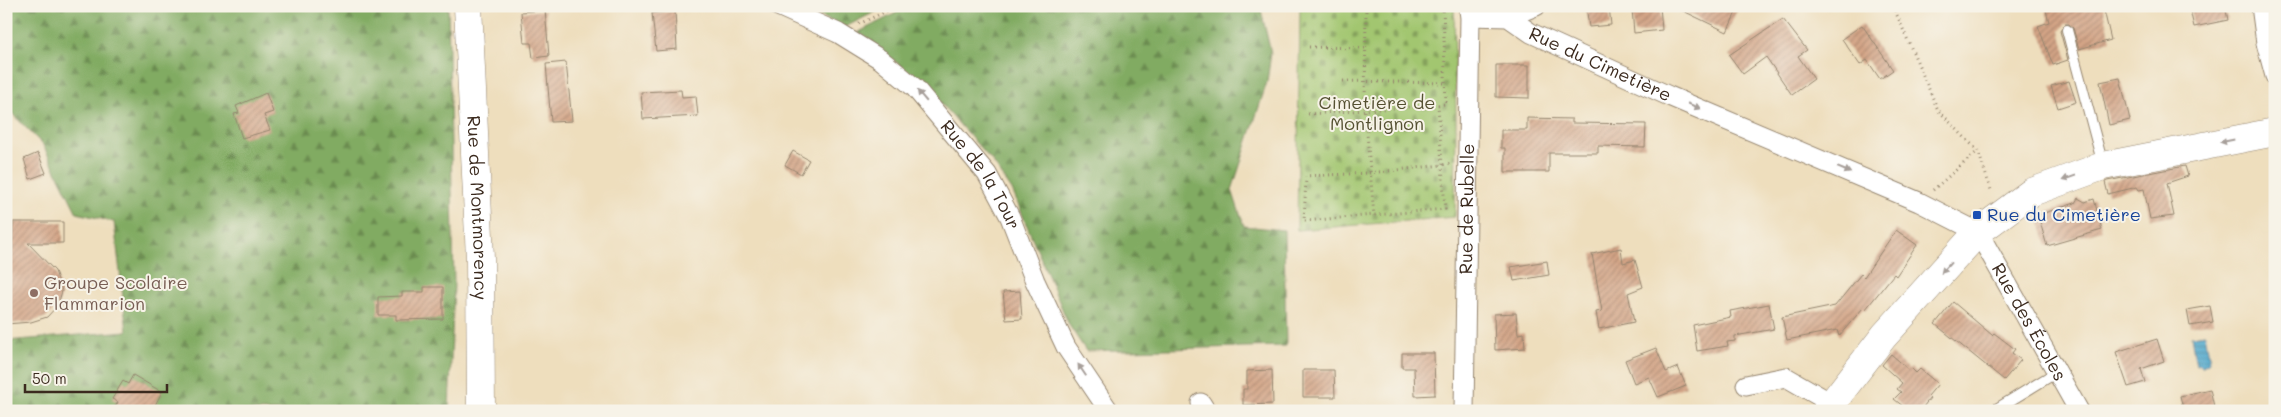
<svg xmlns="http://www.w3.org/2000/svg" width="2281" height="417" font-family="Mali,sans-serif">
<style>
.forest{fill:url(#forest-firs);stroke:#5e6a40}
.cemetery{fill:url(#cemetery-stones);stroke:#6e7847}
.water{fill:url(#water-rules);stroke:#446874}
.building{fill:url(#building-hatch)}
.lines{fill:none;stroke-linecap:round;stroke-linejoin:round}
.lane-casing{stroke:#94846e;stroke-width:12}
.street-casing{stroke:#94846e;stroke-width:21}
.secondary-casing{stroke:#94846e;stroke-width:29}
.path{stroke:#94846e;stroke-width:3;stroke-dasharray:1 4;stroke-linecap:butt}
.lane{stroke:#fff;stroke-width:10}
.street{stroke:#fff;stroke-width:19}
.secondary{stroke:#fff;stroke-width:28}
.oneway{fill:#a79f9a}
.transit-dot{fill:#1a4fb4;stroke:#f7f3e8;stroke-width:2}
.education-dot{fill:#8d6e63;stroke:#f7f3e8;stroke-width:2}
.labels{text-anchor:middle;stroke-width:4;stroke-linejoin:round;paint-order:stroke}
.street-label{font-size:18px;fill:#3b2a1e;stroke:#f7f3e8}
.park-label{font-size:18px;fill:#555132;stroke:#f7f3e8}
.transit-label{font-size:18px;fill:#164399;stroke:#f7f3e8;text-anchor:start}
.education-label{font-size:18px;fill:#785e54;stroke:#f7f3e8;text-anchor:start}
</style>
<defs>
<pattern id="forest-firs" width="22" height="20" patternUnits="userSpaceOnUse" patternTransform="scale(1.25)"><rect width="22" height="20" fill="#81ab62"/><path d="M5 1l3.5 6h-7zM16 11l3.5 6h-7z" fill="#6b8b50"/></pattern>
<pattern id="cemetery-stones" width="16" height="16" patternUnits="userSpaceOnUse" patternTransform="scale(1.25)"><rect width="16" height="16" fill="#a2c670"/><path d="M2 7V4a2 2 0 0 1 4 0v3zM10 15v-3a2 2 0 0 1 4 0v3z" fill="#85a15b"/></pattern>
<pattern id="water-rules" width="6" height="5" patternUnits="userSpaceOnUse" patternTransform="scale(1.25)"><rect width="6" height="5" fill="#4da6cb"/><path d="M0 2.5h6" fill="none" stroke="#4187a4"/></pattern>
<pattern id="building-hatch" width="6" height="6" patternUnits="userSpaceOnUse" patternTransform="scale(1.25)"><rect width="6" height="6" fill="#d3a486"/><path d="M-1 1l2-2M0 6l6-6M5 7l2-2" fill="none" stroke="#ac866d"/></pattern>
</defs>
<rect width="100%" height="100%" fill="#f7f3e8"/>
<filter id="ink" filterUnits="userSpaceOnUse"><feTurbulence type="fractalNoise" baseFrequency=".02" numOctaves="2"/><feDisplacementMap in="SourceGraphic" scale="10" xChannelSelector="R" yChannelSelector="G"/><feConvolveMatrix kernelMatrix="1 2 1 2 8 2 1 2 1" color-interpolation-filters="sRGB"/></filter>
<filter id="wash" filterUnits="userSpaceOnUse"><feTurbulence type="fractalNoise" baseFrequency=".0096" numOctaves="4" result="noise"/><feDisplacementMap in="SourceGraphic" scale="20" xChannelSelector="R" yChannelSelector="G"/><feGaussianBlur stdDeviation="1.12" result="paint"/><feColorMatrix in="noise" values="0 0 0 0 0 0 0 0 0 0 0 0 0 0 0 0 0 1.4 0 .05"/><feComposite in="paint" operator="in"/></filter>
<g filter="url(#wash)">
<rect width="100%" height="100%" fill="#eedebd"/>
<!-- forest -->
<g class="forest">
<polygon points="6,6 448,6 454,283 449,411 6,411 6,341 127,331 114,222 77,213 43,145 6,107"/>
<polygon points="798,6 887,6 845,27"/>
<polygon points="910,6 1260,6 1271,53 1267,82 1232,190 1244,226 1284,230 1286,346 1086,351 1069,325 1012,190 992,161 920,80 857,33"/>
</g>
<!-- cemetery -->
<polygon class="cemetery" points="1300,6 1454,6 1456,118 1455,217 1297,230"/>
<!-- water -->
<polygon class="water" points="2205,334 2210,362 2201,367 2199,364 2196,365 2191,336"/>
<g id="blocks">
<!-- building -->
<g class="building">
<polygon points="1586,6 1609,6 1611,25 1589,27"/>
<polygon points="1660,6 1662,30 1634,33 1632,9"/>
<polygon points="1673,6 1739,6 1727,32"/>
<polygon points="2045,6 2103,6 2111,40 2079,49 2073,28 2069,24 2065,24 2060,31 2068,60 2053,65 2038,26 2049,22"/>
<polygon points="2189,6 2225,6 2228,20 2194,27"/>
<polygon points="545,10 549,56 533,58 531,43 524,43 521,12"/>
<polygon points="675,11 677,49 656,51 652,13"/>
<polygon points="1783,19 1807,50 1798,56 1814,79 1792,95 1766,57 1743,74 1729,55"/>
<polygon points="1862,25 1893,70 1880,79 1867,60 1860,65 1842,39"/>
<polygon points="566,62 572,121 551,122 546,64"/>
<polygon points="1496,65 1529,65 1529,98 1496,97"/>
<polygon points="2120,78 2130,120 2109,125 2100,82"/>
<polygon points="2069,81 2076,102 2058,108 2051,86"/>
<polygon points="681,90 682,97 696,96 698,116 643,119 641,92"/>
<polygon points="266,93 273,112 264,115 270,130 242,138 234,114 239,113 236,106"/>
<polygon points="1527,118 1572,119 1572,123 1646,124 1645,147 1598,146 1598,153 1549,153 1549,172 1505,172 1505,148 1501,148 1501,130 1527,130"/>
<polygon points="793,151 809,160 801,174 785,165"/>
<polygon points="38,153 46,173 30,179 24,159"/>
<polygon points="2185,166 2188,176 2167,183 2174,216 2150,219 2144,189 2139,190 2137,187 2108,194 2105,182 2107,181"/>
<polygon points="2078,198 2085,202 2094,199 2102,230 2047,246 2038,215 2075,203"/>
<polygon points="13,222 63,222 63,243 28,243 55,271 62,291 58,305 47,317 31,322 6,324 6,253 12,253"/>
<polygon points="1896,230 1917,245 1896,276 1894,274 1865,310 1863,308 1839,336 1837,330 1787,340 1782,317 1835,306 1861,274 1864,277"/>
<polygon points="1621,248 1623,263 1635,260 1643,287 1628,293 1634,322 1599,329 1596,312 1602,311 1592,254"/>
<polygon points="1547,261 1549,275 1514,281 1511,267"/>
<polygon points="424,287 443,287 443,319 396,320 396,315 378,315 378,297 402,296 402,292 424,292"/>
<polygon points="1020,291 1022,319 1006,320 1003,292"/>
<polygon points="1953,302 1992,335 1994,333 2015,349 2012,353 2021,360 2004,380 1935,324"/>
<polygon points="1769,304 1774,329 1735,336 1735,341 1727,342 1728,346 1697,351 1693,325 1731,317 1730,311"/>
<polygon points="2210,306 2213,322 2190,326 2187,310"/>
<polygon points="1516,313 1518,334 1524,333 1525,348 1495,350 1494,314"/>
<polygon points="2157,339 2164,361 2141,369 2145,382 2128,387 2116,352"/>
<polygon points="1656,348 1666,372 1678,367 1686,386 1658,397 1649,377 1634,383 1625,360"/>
<polygon points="1402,353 1434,353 1435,395 1415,396 1414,368 1402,368"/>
<polygon points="1891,354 1909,370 1911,368 1916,373 1920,369 1938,384 1928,396 1930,398 1920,411 1909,411 1894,399 1901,392 1897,389 1902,383 1882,365"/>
<polygon points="1272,370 1273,404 1243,405 1243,389 1247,389 1247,371"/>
<polygon points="1303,370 1334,370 1335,397 1303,397"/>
<polygon points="133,375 162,392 152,411 113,411 118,402 112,399 123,381 128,384"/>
<polygon points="2210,389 2215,411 2184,411 2180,396"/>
</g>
</g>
</g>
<g filter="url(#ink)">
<use href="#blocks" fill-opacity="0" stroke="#94846e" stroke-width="1"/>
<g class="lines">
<defs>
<g id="lane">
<polyline points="2067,30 2103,165"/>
<polyline points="1993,411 2057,372"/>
</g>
<g id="street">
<path id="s1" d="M778,6L838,33L880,59L915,88L987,174L1010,217L1035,281L1066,347L1109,411"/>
<polyline points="2261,6 2266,43 2275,76"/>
<path id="s2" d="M1470,16L1508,17L1531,33L1669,96L1919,202L1978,232L2079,411"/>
<polyline points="1508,17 1536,6"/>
<polyline points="1746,385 1786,377 1831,403"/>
<polyline points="1201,403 1206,411"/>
<path id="s3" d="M1464,411L1470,16L1468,6"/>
</g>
<g id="secondary">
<path id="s4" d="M468,6L480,258L481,411"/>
<polyline points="1826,411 1884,336 1978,232 2032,192 2103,166 2275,132"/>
</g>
</defs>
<!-- lane casing -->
<use href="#lane" class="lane-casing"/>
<!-- street casing -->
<use href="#street" class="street-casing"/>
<!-- secondary casing -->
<use href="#secondary" class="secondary-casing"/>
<!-- path -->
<g class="path">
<polyline points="1366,6 1365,110 1374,216"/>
<polyline points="1443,6 1446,104 1438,105 1445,209 1304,221 1306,176 1369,173 1442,165 1451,163"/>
<polyline points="1893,6 1938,110 1978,151 1992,193"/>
<polyline points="859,24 897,6"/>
<polyline points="1309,47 1366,48"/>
<polyline points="1343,81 1445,83"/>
<polyline points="1308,114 1438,105"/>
<polyline points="1933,190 1978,151"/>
</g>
<!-- lane -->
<use href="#lane" class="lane"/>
<!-- street -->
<use href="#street" class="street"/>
<!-- secondary -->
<use href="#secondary" class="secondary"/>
</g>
<!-- one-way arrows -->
<defs><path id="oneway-solid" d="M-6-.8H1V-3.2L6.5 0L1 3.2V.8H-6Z" transform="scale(1.25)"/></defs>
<g class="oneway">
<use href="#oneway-solid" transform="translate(922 96) rotate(-130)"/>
<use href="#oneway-solid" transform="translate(1694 106) rotate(23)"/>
<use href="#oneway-solid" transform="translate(2227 141) rotate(169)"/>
<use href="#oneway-solid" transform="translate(1844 170) rotate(23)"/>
<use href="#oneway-solid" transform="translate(2069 178) rotate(160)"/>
<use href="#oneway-solid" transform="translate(1946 268) rotate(132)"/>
<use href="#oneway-solid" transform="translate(1082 370) rotate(-124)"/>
</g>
</g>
<!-- markers -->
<rect class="transit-dot" x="1972" y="210" width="10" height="10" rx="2.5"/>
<circle class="education-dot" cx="34" cy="293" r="5"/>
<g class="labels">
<!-- street labels -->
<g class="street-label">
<text dy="6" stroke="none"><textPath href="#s2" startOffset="142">Rue du Cimetière</textPath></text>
<text dy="6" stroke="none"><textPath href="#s1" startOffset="270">Rue de la Tour</textPath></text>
<text dy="6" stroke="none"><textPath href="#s4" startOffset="202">Rue de Montmorency</textPath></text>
<text dy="6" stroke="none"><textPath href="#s3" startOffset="202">Rue de Rubelle</textPath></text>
<text dy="6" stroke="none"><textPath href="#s2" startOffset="659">Rue des Écoles</textPath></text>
</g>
<!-- park labels -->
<g class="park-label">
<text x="1377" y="109">Cimetière de<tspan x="1377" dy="21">Montlignon</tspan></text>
</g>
<!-- transit labels -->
<g class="transit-label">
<text x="1987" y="221">Rue du Cimetière</text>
</g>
<!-- education labels -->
<g class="education-label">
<text x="44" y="289">Groupe Scolaire<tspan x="44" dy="21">Flammarion</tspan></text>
</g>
</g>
<!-- margin -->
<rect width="2281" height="417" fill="none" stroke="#f7f3e8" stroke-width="25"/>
<!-- scale -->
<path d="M25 384v8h142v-8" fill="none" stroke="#3b2a1e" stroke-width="2.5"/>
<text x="32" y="384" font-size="15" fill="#3b2a1e" stroke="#f7f3e8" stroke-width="4" paint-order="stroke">50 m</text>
</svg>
